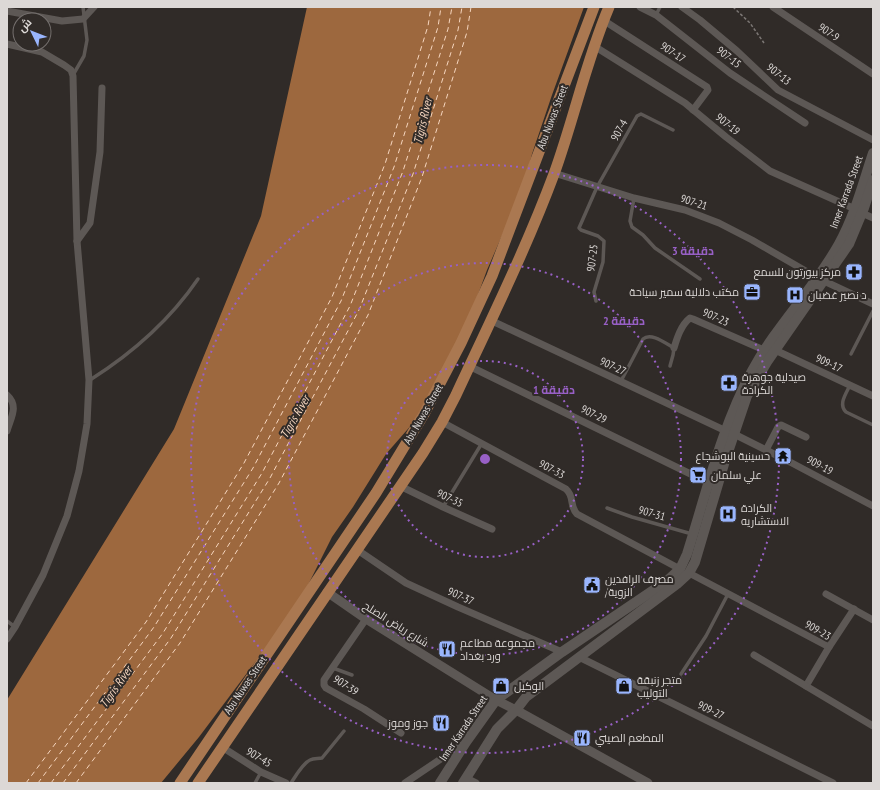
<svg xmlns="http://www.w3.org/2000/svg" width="880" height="790" font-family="'PT Sans Narrow',Cairo,sans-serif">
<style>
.water{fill:#9d683e}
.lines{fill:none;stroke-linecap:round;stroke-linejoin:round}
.ferry{stroke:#f6d6bf;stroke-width:1;stroke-dasharray:5 4;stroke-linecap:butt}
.path{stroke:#7c7775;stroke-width:1.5;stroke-dasharray:3 2;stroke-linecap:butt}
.service{stroke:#5d5855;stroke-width:3.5}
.minor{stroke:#5d5855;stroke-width:7}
.tertiary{stroke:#5d5855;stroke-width:9}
.secondary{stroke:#5d5855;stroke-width:10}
.primary{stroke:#aa7851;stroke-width:11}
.ring{fill:none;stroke:#9860c6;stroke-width:2;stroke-dasharray:2 4}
.labels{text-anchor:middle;stroke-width:4;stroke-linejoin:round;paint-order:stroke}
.street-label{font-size:11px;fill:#dcd8d6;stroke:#302b28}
.poi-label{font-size:11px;fill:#dcd8d6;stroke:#302b28;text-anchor:start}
.water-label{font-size:12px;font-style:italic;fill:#f6d6bf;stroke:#302b28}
.centre{fill:#9860c6;stroke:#302b28;stroke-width:2}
.ring-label{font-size:12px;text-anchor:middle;font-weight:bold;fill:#9860c6;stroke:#302b28;stroke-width:4;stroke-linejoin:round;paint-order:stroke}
</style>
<rect width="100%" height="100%" fill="#302b28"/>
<!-- water -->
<polygon class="water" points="307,7 584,7 552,95 532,154 524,185 487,270 469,319 414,422 386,454 353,507 332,537 302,597 265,649 199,737 161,783 7,783 7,700 174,429 261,216"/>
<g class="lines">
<!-- ferry -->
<g class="ferry">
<polyline points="26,783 146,622 244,463 332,297 385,164 428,26 431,7"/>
<polyline points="38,783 154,627 253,468 341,301 394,167 438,27 441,7"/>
<polyline points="51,783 163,633 262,473 350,306 403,171 448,29 452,7"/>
<polyline points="63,783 171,638 270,478 359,310 413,174 458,30 462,7"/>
<polyline points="76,783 180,643 279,483 368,315 422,177 467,32 471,7"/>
</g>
<!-- path -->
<polyline class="path" points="733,7 750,23 764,43"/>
<!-- service -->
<g class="service">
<polyline points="656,15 660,7"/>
<polyline points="73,75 84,56 87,40 83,7"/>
<polyline points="634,198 630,221 632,227 643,235 655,248 700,279"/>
<polyline points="596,301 594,292 603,262 604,241 598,236 581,230 579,228 597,187 637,116 641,114 673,130"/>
<polyline points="851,354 873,311"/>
<path d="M90,380C131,354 170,320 198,279"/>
<path d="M621,381L643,339C651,332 665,343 674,348L673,355L670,366"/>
<path d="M850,385C846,394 838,404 846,412L873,425"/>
<polyline points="443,507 482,443"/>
<polyline points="607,508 632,517 692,534"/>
<polyline points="7,621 15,627"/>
<polyline points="333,668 352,675"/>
<polyline points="681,674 706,636 728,594"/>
<polyline points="255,783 261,772"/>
<path d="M291,783C295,777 303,763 310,760C314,758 318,759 322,758L344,731"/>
</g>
<!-- minor -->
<g class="minor">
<polyline points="640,7 656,15 730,73 805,123"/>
<polyline points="682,7 700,20 737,51 778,90 873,140"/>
<polyline points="773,7 873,74"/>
<polyline points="7,11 62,21 83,19 94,7"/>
<polyline points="603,20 707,87 708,90 693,110"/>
<polyline points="7,44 42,52 64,65 71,70 73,76 77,241 89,380 87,424 79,471 67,516 43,575 15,627 7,639"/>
<polyline points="594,46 685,103 726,137 770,171 855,209"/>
<polyline points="554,173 634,198 685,210 719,223 752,240 816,277"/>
<polyline points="862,213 873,218"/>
<polyline points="77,241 90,223 100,152 102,88"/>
<polyline points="824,281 873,304"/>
<polyline points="490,320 726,431"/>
<path d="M674,348C677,338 681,325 690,318L693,319L764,350"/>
<polyline points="775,350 873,396"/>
<polyline points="469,366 709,483"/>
<path d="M7,395C19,406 11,417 7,431"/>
<path d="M442,422L566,489C575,497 569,506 577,514L680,569"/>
<polyline points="734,434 790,462 873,506"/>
<polyline points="766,450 778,427 781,425 806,437"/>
<polyline points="400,486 443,507 492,529"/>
<polyline points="356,549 406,583 458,607 562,652"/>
<polyline points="689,573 829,647 806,686 873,726"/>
<polyline points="826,594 873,620"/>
<polyline points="366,619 324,680 324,685 326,688 364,709 401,733"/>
<polyline points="829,647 854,609"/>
<polyline points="754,655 806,686"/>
<polyline points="579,657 833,783"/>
<polyline points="222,747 261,772 286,783"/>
<polyline points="466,778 476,783"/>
<polyline points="405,783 463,744"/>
</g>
<!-- tertiary -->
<polyline class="tertiary" points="327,592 366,619 496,700 516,710 648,783"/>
<!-- secondary -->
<g class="secondary">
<path d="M440,783L466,742L496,700L562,652L667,581L680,569L687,554C706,494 722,426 752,371C776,326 814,289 839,244C855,215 863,183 873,153"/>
<polyline points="463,783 497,729 516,710 526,697 677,584 689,573 695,562 724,464 747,396 767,362 849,244 864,208 873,180"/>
</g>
<!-- primary -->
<g class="primary">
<polyline points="180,783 376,493 424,414 461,343 492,276 594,7"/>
<path d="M198,783L423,453L442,422L456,395C490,322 526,249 554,174C574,119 586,61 609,7"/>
</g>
</g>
<!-- distance rings -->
<g class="ring">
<circle cx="485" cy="459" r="98"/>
<circle cx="485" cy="459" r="196"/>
<circle cx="485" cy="459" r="294"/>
</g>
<!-- icons -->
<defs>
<symbol id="pharmacy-square" viewBox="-11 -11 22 22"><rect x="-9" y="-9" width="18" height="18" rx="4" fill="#99b5fd" stroke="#302b28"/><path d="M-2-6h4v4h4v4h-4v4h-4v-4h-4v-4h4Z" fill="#111"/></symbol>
<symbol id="office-square" viewBox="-11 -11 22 22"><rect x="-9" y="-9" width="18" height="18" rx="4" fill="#99b5fd" stroke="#302b28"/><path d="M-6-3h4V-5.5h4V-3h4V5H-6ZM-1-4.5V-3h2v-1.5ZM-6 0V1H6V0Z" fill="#111"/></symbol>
<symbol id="hospital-square" viewBox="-11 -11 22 22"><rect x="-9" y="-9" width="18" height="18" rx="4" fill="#99b5fd" stroke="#302b28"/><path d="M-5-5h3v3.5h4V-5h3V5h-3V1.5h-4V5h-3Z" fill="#111"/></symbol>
<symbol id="temple-square" viewBox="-11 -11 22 22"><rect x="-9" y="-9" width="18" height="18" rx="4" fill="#99b5fd" stroke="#302b28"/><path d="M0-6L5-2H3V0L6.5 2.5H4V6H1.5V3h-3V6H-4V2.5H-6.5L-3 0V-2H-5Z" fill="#111"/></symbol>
<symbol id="supermarket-square" viewBox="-11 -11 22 22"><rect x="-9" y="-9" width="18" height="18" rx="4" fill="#99b5fd" stroke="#302b28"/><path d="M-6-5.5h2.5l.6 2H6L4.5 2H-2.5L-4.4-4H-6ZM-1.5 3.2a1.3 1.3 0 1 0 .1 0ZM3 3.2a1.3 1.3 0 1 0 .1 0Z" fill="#111"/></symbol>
<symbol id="civic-square" viewBox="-11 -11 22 22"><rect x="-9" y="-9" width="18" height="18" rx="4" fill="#99b5fd" stroke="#302b28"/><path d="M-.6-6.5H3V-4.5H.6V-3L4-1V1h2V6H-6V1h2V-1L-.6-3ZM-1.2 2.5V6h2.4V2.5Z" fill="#111"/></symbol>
<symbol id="restaurant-square" viewBox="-11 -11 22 22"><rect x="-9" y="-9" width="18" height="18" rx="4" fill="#99b5fd" stroke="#302b28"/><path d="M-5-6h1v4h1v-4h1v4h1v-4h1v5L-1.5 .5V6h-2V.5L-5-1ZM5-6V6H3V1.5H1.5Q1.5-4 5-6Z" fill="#111"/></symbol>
<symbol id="shop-square" viewBox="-11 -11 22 22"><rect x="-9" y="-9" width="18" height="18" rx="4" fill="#99b5fd" stroke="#302b28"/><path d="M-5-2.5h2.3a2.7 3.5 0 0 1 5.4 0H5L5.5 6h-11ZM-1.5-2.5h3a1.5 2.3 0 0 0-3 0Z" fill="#111"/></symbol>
</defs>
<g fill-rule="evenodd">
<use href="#pharmacy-square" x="844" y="262" width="20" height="20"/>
<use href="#office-square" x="742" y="282" width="20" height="20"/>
<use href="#hospital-square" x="785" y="285" width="20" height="20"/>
<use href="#pharmacy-square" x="719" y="373" width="20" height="20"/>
<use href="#temple-square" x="773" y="446" width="20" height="20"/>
<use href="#supermarket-square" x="688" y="465" width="20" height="20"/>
<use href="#hospital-square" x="718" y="504" width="20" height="20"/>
<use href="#civic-square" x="582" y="575" width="20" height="20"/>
<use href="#restaurant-square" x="437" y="639" width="20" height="20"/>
<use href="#shop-square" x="491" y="676" width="20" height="20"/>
<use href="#shop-square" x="614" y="676" width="20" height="20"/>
<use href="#restaurant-square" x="431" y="713" width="20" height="20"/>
<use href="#restaurant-square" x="572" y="728" width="20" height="20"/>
</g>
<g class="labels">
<!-- street labels -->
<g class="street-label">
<text transform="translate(829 32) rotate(34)" y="4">907-9</text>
<text transform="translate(673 52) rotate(34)" y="4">907-17</text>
<text transform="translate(729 57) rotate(38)" y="4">907-15</text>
<text transform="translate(779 74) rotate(39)" y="4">907-13</text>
<text transform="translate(552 117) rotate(-69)" y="4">Abu Nuwas Street</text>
<text transform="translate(728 124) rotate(39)" y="4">907-19</text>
<text transform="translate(619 130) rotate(-61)" y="4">907-4</text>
<text transform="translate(846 192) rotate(-70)" y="4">Inner Karrada Street</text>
<text transform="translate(694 202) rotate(18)" y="4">907-21</text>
<text transform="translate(592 258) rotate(-83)" y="4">907-25</text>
<text transform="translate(716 317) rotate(24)" y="4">907-23</text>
<text transform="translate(829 363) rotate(25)" y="4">909-17</text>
<text transform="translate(613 366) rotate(25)" y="4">907-27</text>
<text transform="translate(423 414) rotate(-60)" y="4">Abu Nuwas Street</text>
<text transform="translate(594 414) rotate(26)" y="4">907-29</text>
<text transform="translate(820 465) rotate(28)" y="4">909-19</text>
<text transform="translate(552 469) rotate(28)" y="4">907-33</text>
<text transform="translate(450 498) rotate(25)" y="4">907-35</text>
<text transform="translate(652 513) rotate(16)" y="4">907-31</text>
<text transform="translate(461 596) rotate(24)" y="4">907-37</text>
<text transform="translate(396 624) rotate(32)" y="4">شارع رياض الصلح</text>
<text transform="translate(818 630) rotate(30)" y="4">909-23</text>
<text transform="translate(245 685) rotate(-56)" y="4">Abu Nuwas Street</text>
<text transform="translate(346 685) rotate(33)" y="4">907-39</text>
<text transform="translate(711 710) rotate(26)" y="4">909-27</text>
<text transform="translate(463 728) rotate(-56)" y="4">Inner Karrada Street</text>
<text transform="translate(259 757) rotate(31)" y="4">907-45</text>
</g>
<!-- poi labels -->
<g class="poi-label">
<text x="841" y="276" text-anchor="end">مركز بيورتون للسمع</text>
<text x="739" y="296" text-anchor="end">مكتب دلالية سمير سياحة</text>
<text x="808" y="299">د نصير غضبان</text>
<text x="742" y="381">صيدلية جوهرة<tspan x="742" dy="13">الكرادة</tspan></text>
<text x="770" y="460" text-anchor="end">حسينية البوشجاع</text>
<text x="711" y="479">علي سلمان</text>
<text x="741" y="512">الكرادة<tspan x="741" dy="13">الاستشاريه</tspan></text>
<text x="605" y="583">مصرف الرافدين<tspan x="605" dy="13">/الزوية</tspan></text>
<text x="460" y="647">مجموعة مطاعم<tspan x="460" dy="13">ورد بغداد</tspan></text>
<text x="637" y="684">متجر زنبقة<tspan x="637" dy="13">التوليب</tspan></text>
<text x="514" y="690">الوكيل</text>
<text x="428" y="727" text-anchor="end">جوز وموز</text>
<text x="595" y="742">المطعم الصيني</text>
</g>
<!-- water labels -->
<g class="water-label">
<text transform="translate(423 121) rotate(-77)" y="4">Tigris River</text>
<text transform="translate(295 417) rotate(-60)" y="4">Tigris River</text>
<text transform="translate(116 687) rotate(-55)" y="4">Tigris River</text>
</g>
</g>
<circle cx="485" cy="459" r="6" class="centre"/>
<g class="ring-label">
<text x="693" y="255">3 دقيقة</text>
<text x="624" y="325">2 دقيقة</text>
<text x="554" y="394">1 دقيقة</text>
</g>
<!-- border -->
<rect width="880" height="790" fill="none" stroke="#dcd8d6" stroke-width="16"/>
<!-- north arrow -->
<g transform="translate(32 32) rotate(313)"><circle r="19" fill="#302b28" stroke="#75706e"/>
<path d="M0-3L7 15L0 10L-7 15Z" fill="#99b5fd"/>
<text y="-6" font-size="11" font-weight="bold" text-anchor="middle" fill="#dcd8d6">ش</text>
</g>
</svg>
